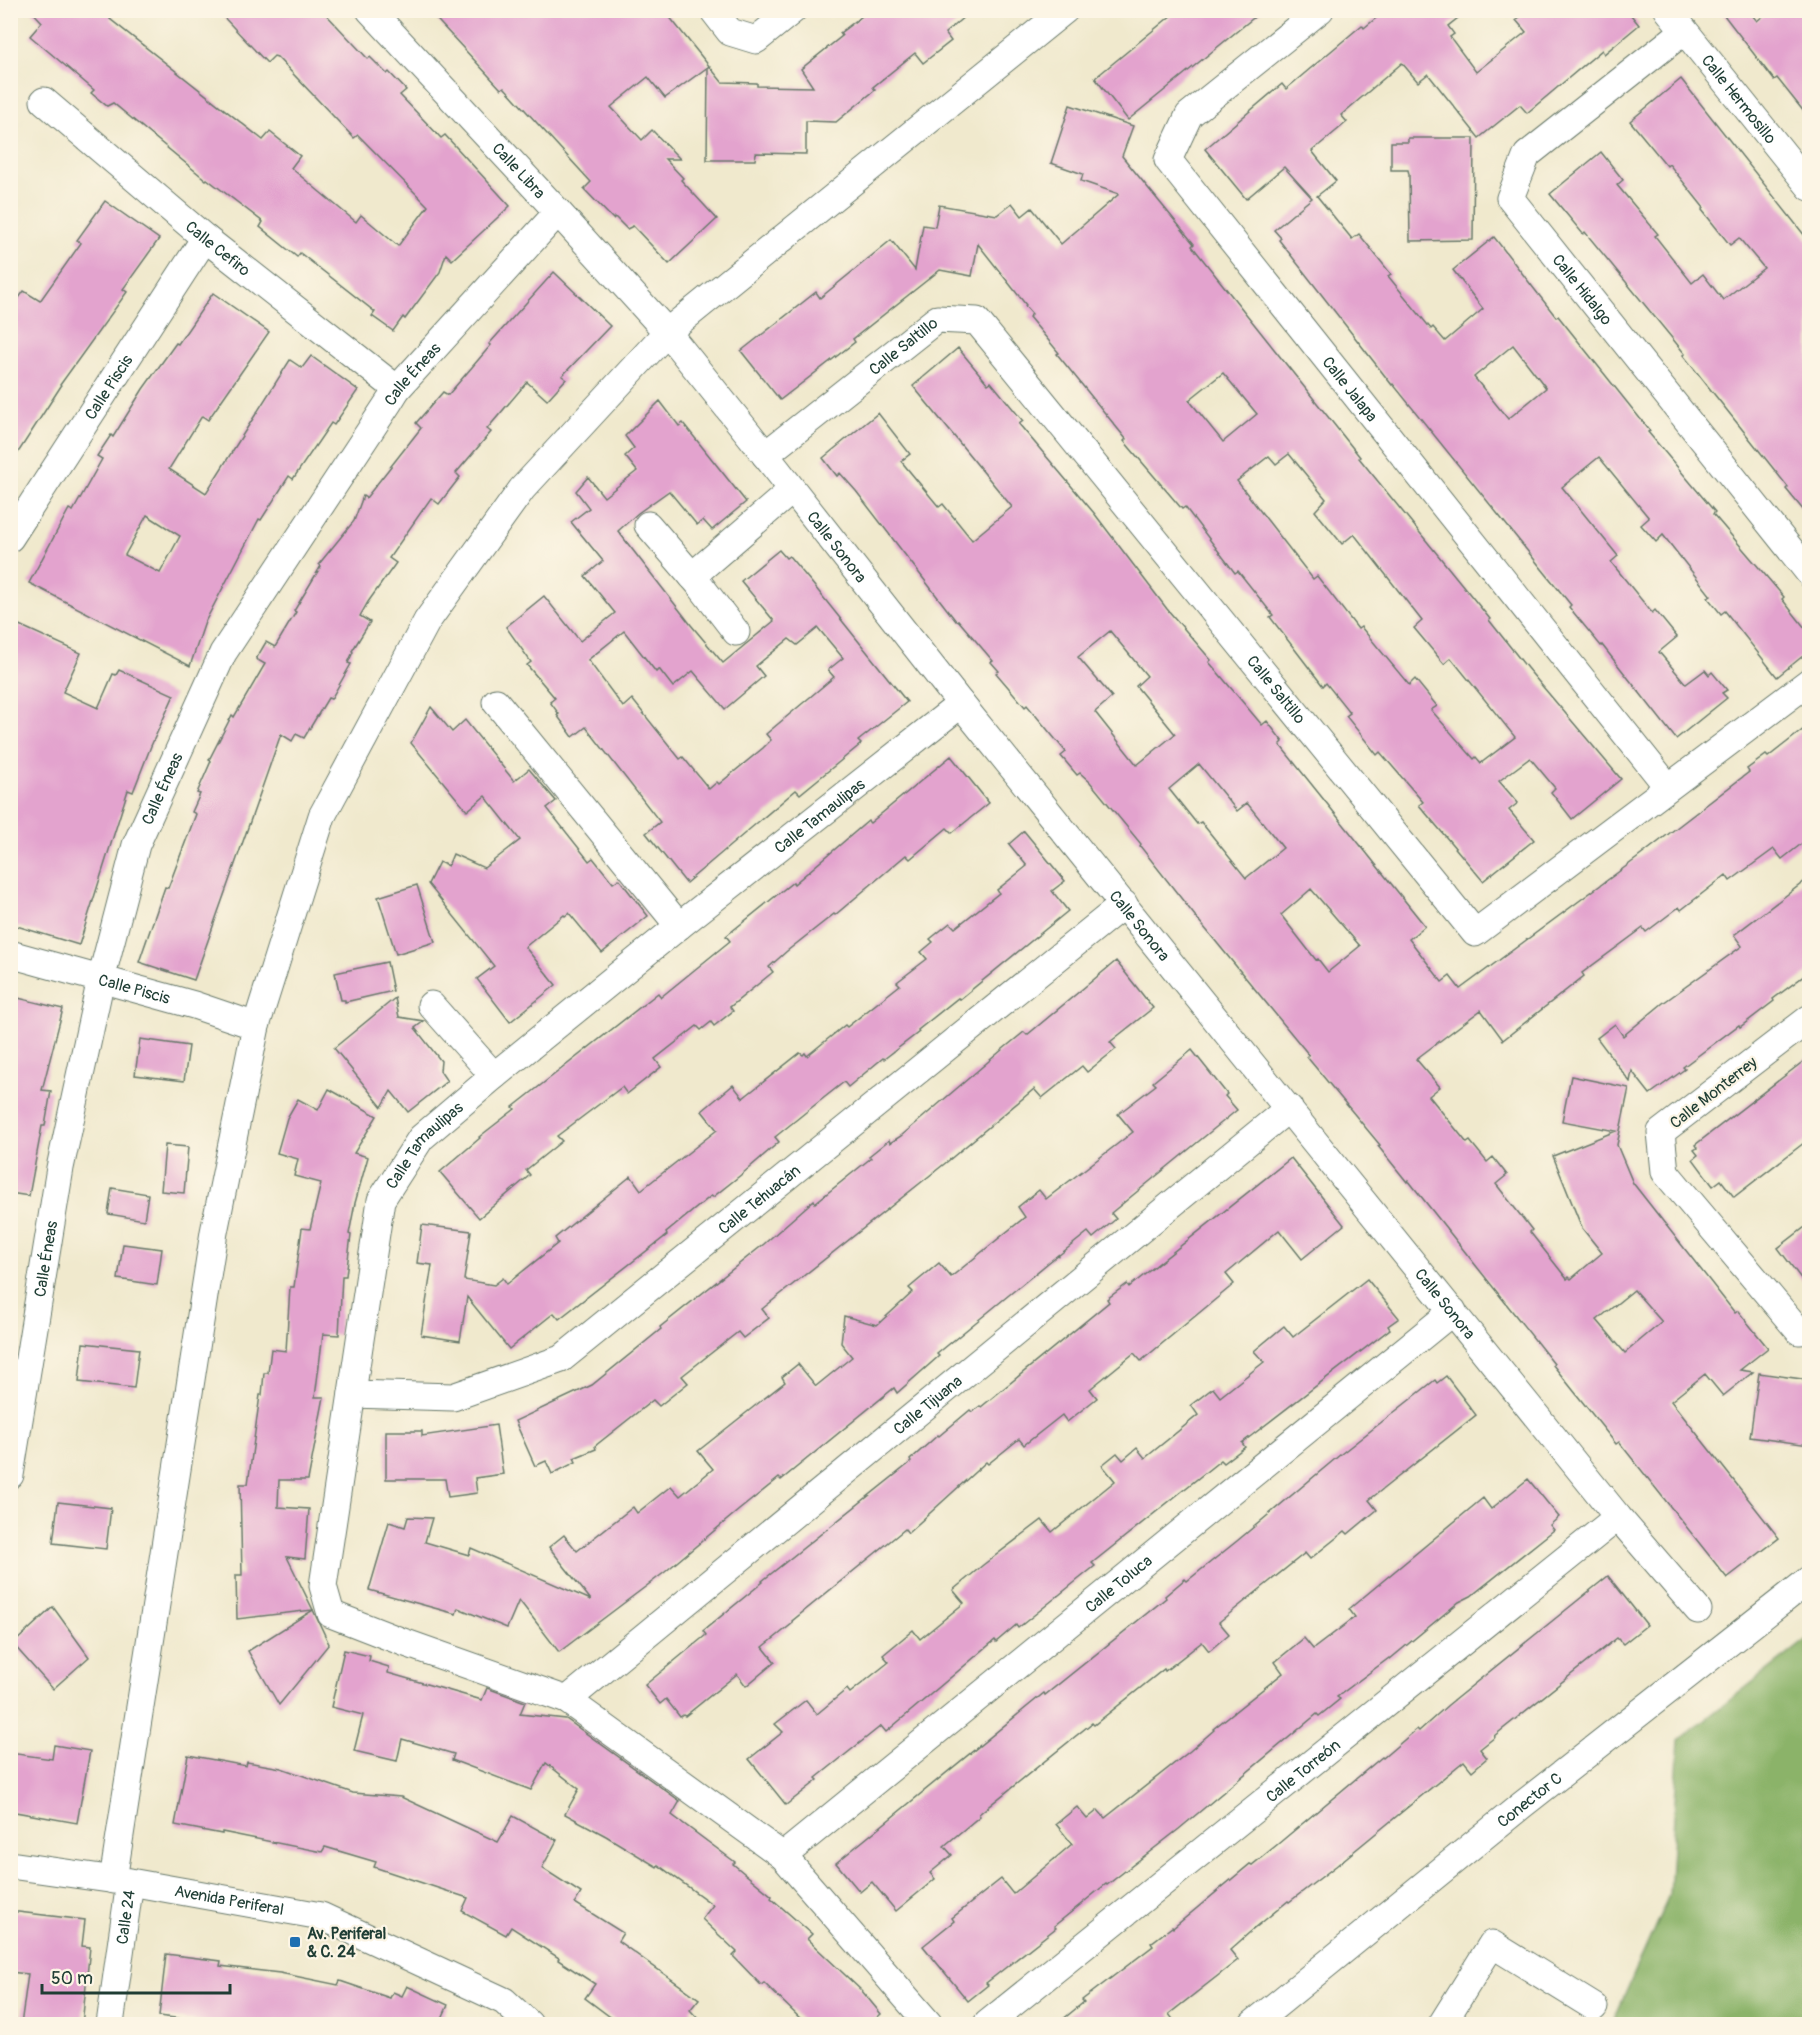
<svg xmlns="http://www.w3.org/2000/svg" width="1820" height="2035" font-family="Pangolin,sans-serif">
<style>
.forest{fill:#8bb369;stroke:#55784e;stroke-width:1.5}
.building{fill:#e3a3ce;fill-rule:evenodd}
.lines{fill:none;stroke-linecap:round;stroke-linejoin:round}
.minor-casing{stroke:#68796a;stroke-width:29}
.minor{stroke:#fff;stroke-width:27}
.poi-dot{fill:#1f6fb2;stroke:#fcf5e5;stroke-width:2}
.labels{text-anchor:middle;stroke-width:4.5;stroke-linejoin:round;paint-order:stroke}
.street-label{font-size:16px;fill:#1f3d34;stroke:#fcf5e5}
.poi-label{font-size:16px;font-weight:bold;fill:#1f3d34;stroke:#fcf5e5;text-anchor:start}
</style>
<rect width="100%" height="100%" fill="#fcf5e5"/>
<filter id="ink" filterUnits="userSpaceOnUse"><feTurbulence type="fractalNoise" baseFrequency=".0167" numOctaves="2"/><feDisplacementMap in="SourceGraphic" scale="12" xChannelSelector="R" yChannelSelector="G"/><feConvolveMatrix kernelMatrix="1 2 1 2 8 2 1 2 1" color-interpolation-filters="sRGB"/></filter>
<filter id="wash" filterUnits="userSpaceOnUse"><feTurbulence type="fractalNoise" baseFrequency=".008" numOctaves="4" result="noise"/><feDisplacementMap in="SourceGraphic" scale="24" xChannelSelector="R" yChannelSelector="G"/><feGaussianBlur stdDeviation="1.35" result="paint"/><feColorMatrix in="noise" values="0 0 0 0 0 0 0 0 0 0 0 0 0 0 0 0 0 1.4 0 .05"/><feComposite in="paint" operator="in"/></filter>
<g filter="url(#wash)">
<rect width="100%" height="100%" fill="#f0e9cd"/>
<!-- forest -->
<polygon class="forest" points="1809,1638 1809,2024 1612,2024 1669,1895 1679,1740"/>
<g id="blocks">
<!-- building -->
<g class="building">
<polygon points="31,10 117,10 110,19 263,140 270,132 300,156 291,168 356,222 361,215 398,246 428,206 358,135 354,138 277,57 274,56 267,63 217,10 322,10 368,59 370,57 387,74 389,72 406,90 400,95 441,138 445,135 510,206 452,260 446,254 440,272 405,319 403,317 393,331 372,316 375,312 300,253 297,257 260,227 263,222 207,179 206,180 113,103 107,106 91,93 94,90 30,36 42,22"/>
<polygon points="428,10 664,10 722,82 757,83 757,86 813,87 801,69 842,36 840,33 870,10 972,10 945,33 951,41 923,63 915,53 873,87 875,90 836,122 806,121 806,154 756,153 755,160 707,160 708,67 665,98 648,77 611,107 642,140 652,130 680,159 665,159 683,178 681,180 717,219 669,264 633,226 627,229 615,217 613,219 584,189 591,182 504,87 501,89"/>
<polygon points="1178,10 1263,10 1128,120 1095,78"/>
<path d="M1386,10H1468L1448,26L1454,34L1450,37L1476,72L1526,32L1516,20L1529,10H1627L1639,25L1604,54L1602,50L1527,113L1520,105L1479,138L1428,74L1418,82L1402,63L1341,115L1347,122L1312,151L1336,181L1317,196L1352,239L1359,234L1391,274L1388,276L1431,329L1433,327L1445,341L1483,309L1453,270L1494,237L1556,317L1558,316L1650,431L1648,432L1715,512L1713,514L1784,597L1782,599L1809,633V651L1777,677L1725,611L1721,614L1708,598L1711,596L1663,535L1656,542L1641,525L1649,518L1599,457L1562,487L1618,556L1611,562L1652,613L1655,610L1677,637L1659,652L1686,684L1705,670L1709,675L1712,672L1727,690L1722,693L1727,698L1676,739L1602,645L1601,646L1569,607L1571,605L1393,384L1392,385L1279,240L1281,238L1274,230L1312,198L1284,167L1246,199L1205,149L1282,84L1286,89L1362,25L1364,28ZM1513,345L1546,388L1508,419L1474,377Z"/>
<polygon points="1720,10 1748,10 1757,21 1770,10 1809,10 1809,118 1777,78 1774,80"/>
<polygon points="1681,79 1809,241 1809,517 1786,489 1788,487 1683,355 1685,354 1585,232 1583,234 1550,194 1601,152 1623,180 1617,185 1658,234 1655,236 1692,283 1703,274 1723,300 1764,268 1739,238 1730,245 1702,210 1704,208 1669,164 1667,166 1630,121"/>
<path d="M1070,105L1133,126L1122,156L1194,244L1192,246L1360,457L1359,458L1490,619L1489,620L1527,668L1621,779L1572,819L1551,792L1555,788L1530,758L1499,781L1518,803L1509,810L1534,840L1483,881L1419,805L1423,802L1380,752L1377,755L1346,716L1350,713L1326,683L1323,686L1270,617L1273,615L1238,571L1235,573L1185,507L1182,509L1124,441L1126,439L1057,354L1059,353L1029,317L1032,314L1025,306L1026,305L978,244L972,276L940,270L853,339L855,342L780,400L741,351L816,292L820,298L891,240L915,270L923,225L935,227L939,205L997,215L1012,203L1022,216L1032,208L1061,244L1119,194L1081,181L1083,174L1051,163ZM1223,373L1257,414L1223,442L1189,400ZM1289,454L1326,499L1315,511L1342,544L1354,534L1422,621L1414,628L1444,664L1451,658L1515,737L1481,763L1476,757L1474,759L1431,710L1437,706L1415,679L1409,685L1361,627L1358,629L1317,576L1313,579L1237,481L1269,456L1276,464Z"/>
<polygon points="1408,138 1474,138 1473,240 1410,241 1409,174 1408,170 1391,170 1391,142 1408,142"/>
<polygon points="105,201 159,239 123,289 127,292 60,385 61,386 10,465 10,310 24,291 40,301 81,243 77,240"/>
<polygon points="554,272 610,326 562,376 566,379 547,400 527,382 487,429 491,432 456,473 460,477 439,504 431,498 389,558 396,563 368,602 360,616 370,622 352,651 353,652 348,663 351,664 331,699 328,698 304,738 296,734 292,741 281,734 194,980 139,962 165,887 168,888 196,814 192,812 200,794 197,793 211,761 209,760 232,715 234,717 265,664 256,659 266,642 275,647 296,612 294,611 321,566 319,564 354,521 363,496 366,498 421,428 416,423 443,392 448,395 491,345 489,344"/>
<path d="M213,293L269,332L208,420L202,416L169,469L206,493L290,360L302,368L311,356L358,390L334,425L331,423L293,479L289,476L261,520L259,519L205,622L190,666L29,583L69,509L73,511L102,459L97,456L111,435L113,437L143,389L176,343L178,344ZM147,515L180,536L160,573L125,555Z"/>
<path d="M958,348L988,384L991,382L1023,421L1019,424L1094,513L1167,609L1211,660L1209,662L1262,725L1267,721L1283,742L1280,745L1425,926L1409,939L1442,982L1450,976L1460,989L1636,859L1749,772L1747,769L1766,755L1768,757L1809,725V838L1782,859L1774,849L1730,881L1726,875L1681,910L1679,907L1646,932L1643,928L1582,973L1584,976L1503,1040L1481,1010L1416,1059L1440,1087L1429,1096L1467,1143L1470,1141L1487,1162L1493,1157L1507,1175L1496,1184L1532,1230L1530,1232L1567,1279L1569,1277L1571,1279L1602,1253L1582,1228L1553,1156L1616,1131L1562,1121L1571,1076L1629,1088L1617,1145L1633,1183L1735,1313L1738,1311L1768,1348L1740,1370L1753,1372L1723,1396L1705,1374L1671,1401L1779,1538L1727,1578L1619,1442L1616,1444L1553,1365L1554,1364L1408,1180L1407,1182L1378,1146L1380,1145L1307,1057L1309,1055L1199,921L1140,846L1141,844L1090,782L1080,773L1077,775L1061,756L1066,752L1027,705L1025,707L996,673L999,671L991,662L993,661L958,620L956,621L856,491L840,473L837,476L823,458L878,413L910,454L901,461L939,507L943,504L972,540L1012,507L913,386ZM1110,631L1147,676L1136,686L1175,734L1137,765L1095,712L1112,697L1078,657ZM1199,764L1237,811L1247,803L1283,848L1246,878L1201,822L1197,824L1169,789ZM1311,889L1360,946L1328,972L1318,959L1316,960L1281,915ZM1634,1290L1662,1322L1625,1353L1597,1320Z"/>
<path d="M660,401L679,426L683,423L746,502L712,530L703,520L697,525L669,491L638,513L618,531L691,625L723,663L746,644L774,621L741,581L779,550L786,558L789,556L811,582L907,702L858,741L861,744L833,767L800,794L796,790L686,883L646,833L660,822L586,727L573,737L557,715L559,714L550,702L555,698L527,665L531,662L506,627L544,596L580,641L615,613L585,576L603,561L571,522L589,508L576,491L588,477L604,497L637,471L625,456L634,448L625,436ZM818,628L843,658L828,670L834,677L766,734L771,740L763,748L719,784L717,782L709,789L683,757L680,759L632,699L623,707L588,660L624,631L656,672L659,669L673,687L693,671L725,709L764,676L756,666L789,639L797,645Z"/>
<polygon points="17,624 81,653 63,692 98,708 113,674 116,675 119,670 174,695 151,746 133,792 128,790 79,945 10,924 10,640"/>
<polygon points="431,707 452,732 465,720 514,781 529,769 556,801 547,808 589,861 593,858 613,883 619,879 648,916 602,953 569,913 565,916 564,915 525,947 556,985 510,1022 477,979 494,966 428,884 439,862 448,866 453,854 484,868 520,840 485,796 467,811 411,743"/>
<polygon points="951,756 989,803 952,833 947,828 910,859 906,855 835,915 834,914 787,951 769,967 773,972 730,1007 733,1011 714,1026 711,1022 701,1030 697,1026 655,1059 661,1067 627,1094 622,1087 557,1136 562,1141 526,1170 530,1175 479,1218 440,1172 480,1138 479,1137 515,1109 513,1107 658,993 661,997 730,941 726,936 793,882 794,884 868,821 870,823"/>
<polygon points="1024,831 1065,881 1052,891 1068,911 960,999 958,998 918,1030 919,1032 884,1059 883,1058 848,1087 844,1082 811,1108 775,1137 779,1142 742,1174 713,1197 711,1196 666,1233 667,1235 559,1319 554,1313 509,1349 467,1297 460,1341 421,1335 432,1265 417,1263 422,1225 471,1231 464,1280 494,1285 503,1278 507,1284 558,1243 555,1238 631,1176 641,1190 717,1130 702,1111 733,1085 743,1098 800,1053 803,1055 805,1053 807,1056 845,1025 847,1027 900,985 897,982 927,959 921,952 933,942 930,939 950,923 955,928 999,893 997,890 1027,866 1009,844"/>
<polygon points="1809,878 1809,972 1773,999 1774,1001 1740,1027 1739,1025 1683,1067 1685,1069 1650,1094 1632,1071 1630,1082 1597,1038 1615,1024 1623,1036 1663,1003 1742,946 1734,935"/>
<polygon points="417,885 435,942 396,954 378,897"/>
<polygon points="1116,961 1153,1008 1110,1042 1116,1049 1087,1072 1082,1066 1042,1098 1034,1089 948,1161 762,1309 769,1318 743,1338 738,1332 682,1376 688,1383 659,1406 653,1400 595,1446 596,1449 574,1458 576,1462 552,1474 546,1461 535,1466 515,1421 592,1385 661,1329 660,1327 764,1244 814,1200 815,1203 871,1158 869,1156 889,1140 890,1143 901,1136 1003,1049 1024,1032 1027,1035"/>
<polygon points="387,962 393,991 345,1002 345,1000 341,1000 335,973"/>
<polygon points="10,996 63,1009 42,1090 51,1091 45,1126 42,1126 29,1196 10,1193"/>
<polygon points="395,998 399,1017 424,1021 415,1028 441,1061 440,1071 447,1081 408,1112 391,1091 382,1107 334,1048"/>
<polygon points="140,1039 189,1046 184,1081 135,1075"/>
<polygon points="1192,1050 1227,1094 1225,1096 1237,1110 1111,1213 1116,1219 1093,1238 1088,1232 1058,1256 1059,1254 937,1354 939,1356 897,1393 894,1388 781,1480 779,1478 739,1510 665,1572 559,1652 519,1600 507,1628 458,1608 456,1614 369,1590 389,1522 405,1527 408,1517 432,1518 425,1542 469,1555 471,1548 591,1600 549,1547 564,1535 577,1551 633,1507 637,1513 671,1486 680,1496 713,1469 698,1451 785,1382 782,1377 798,1364 816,1386 852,1357 841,1343 844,1316 877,1325 913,1292 909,1288 939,1263 951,1277 1025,1217 1018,1207 1039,1190 1046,1199 1133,1132 1118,1114 1156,1085 1153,1082"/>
<polygon points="1809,1057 1809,1139 1734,1197 1721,1180 1713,1186 1693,1159 1698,1155 1694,1150 1697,1148 1695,1145"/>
<polygon points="329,1089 377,1116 354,1153 368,1157 355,1203 349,1234 351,1235 346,1276 342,1276 339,1335 323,1334 315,1397 324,1397 308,1480 279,1480 278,1507 309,1509 305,1559 287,1557 313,1610 237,1619 236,1575 242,1575 240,1484 248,1484 260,1395 262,1395 264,1373 268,1373 271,1349 286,1351 290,1287 294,1287 302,1228 310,1229 321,1183 294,1176 298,1159 277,1153 287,1118 298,1099 318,1110"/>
<polygon points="165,1145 188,1147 184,1193 161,1191"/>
<polygon points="1291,1158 1344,1225 1302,1259 1279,1230 1226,1274 1234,1284 1141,1361 1134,1353 1090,1389 1097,1398 1067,1422 1062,1415 1024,1445 1019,1439 988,1464 986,1462 908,1533 905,1529 792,1621 793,1623 763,1647 775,1662 746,1686 737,1674 685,1716 683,1715 680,1717 666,1699 660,1704 645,1685 706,1635 703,1631 763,1582 762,1581 911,1462 910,1460 938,1435 939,1436 970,1410 972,1412 980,1406 981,1407 1109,1302 1107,1299 1127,1284 1129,1287"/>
<polygon points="112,1188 148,1194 144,1220 108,1214"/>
<polygon points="1809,1224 1809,1289 1778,1248"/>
<polygon points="123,1244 162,1249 157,1285 118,1279"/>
<polygon points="1367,1279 1399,1318 1388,1326 1390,1329 1251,1436 1242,1443 1245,1447 1224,1463 1221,1460 1092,1563 1095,1566 1018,1628 1016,1625 996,1642 995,1640 886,1732 881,1726 816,1778 818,1780 786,1805 749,1759 783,1732 775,1724 806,1700 817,1714 847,1689 850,1693 889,1662 883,1655 913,1630 920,1639 964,1603 953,1590 983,1565 1042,1520 1052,1532 1115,1481 1102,1465 1117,1453 1123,1460 1137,1448 1145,1458 1198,1415 1191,1405 1213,1388 1220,1397 1264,1362 1254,1351 1284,1326 1293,1337"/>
<polygon points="83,1343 139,1349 134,1388 79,1382"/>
<polygon points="1759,1373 1809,1380 1809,1445 1750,1437"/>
<polygon points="1446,1376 1476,1415 1369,1500 1377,1510 1348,1534 1345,1531 1310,1559 1305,1553 1219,1622 1229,1634 1209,1651 1202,1642 1165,1671 1164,1669 1094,1725 1092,1723 979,1814 980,1816 944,1846 952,1855 930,1873 935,1879 896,1911 872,1882 860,1892 836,1863 1044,1693 1045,1695 1166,1598 1165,1596 1185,1579 1187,1581 1237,1541 1341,1454 1435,1380 1437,1383"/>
<polygon points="496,1425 503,1474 475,1478 477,1493 448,1497 445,1479 386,1479 386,1431 422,1431 422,1436"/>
<polygon points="1528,1479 1559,1517 1550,1525 1554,1530 1471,1596 1459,1602 1390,1659 1389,1658 1337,1697 1340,1699 1319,1716 1317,1714 1179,1829 1107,1885 1106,1884 1054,1926 1056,1928 986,1983 988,1985 968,2001 923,1946 954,1921 952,1918 1001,1879 1013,1894 1072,1844 1056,1824 1077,1807 1087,1819 1098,1810 1105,1818 1190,1751 1214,1730 1213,1729 1283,1673 1275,1662 1304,1638 1313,1649 1355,1617 1349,1609 1483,1498 1491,1509"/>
<polygon points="58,1502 111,1508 106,1549 53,1543"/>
<polygon points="1608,1576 1647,1625 1623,1644 1617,1638 1494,1736 1495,1737 1480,1749 1487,1758 1472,1771 1464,1761 1336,1866 1289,1902 1288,1901 1249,1933 1230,1950 1238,1960 1169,2014 1177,2025 1056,2025 1084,2002 1082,2000 1153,1946 1151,1943 1172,1927 1173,1928 1250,1864 1252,1865 1278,1844 1382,1757 1383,1758 1417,1729 1419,1731 1448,1705"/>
<polygon points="53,1607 89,1657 53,1689 13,1644"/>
<polygon points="313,1610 329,1644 279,1705 248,1651"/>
<polygon points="344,1650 370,1656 369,1661 389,1667 388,1673 482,1700 487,1688 525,1702 520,1714 566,1719 680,1801 672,1815 735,1862 733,1864 772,1896 771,1898 812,1934 807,1939 862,1991 881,2014 869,2025 807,2025 764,1983 761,1985 733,1956 737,1952 702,1919 713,1905 658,1865 657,1867 606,1836 565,1814 579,1789 546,1763 531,1790 452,1760 454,1754 402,1739 397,1761 354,1751 363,1715 331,1707"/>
<polygon points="54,1745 90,1751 77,1823 10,1811 10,1753 52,1759"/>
<polygon points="188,1755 246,1766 247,1762 281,1768 353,1793 401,1797 498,1842 513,1816 557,1840 542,1868 581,1893 575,1903 623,1933 618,1941 699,1999 690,2010 704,2025 621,2025 585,1998 595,1984 558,1960 559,1958 511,1927 506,1935 462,1911 468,1898 374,1867 376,1862 325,1847 322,1852 222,1832 222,1834 175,1825"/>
<polygon points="10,1911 85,1920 82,1946 90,1947 82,2025 21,2025 28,1974 10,1972"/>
<polygon points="166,1954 221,1961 220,1966 280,1973 338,1985 340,1981 390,1998 393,1992 402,1996 407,1986 448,2005 439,2025 214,2025 214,2023 159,2016"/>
</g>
</g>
</g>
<g filter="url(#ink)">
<use href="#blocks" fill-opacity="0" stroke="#68796a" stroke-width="1.5"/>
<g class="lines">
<defs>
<g id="minor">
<path id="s1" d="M370,10L558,212L667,332L752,438L961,704L1618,1517L1698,1610"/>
<polyline points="713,10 730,32 756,40 793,10"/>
<path id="s2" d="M1320,10L1189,115L1168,160L1668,787"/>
<path id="s3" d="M1668,10L1810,187"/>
<path id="s4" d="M1684,31L1527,155L1510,198L1810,574"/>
<path id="s5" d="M44,101L205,238L397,389"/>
<path id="s6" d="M765,455L937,319L977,321L1475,933L1810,681"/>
<polyline points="648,525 699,584 736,632"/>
<path id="s7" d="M10,538L205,238"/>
<polyline points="692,576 792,490"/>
<polyline points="496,702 679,926"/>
<path id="s8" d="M10,954L194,1005L256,1026"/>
<polyline points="431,1005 494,1076"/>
<polyline points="1810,1018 1661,1132 1665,1172 1799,1331 1810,1330"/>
<path id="s9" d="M352,1394L453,1397L561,1359L1124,904"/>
<path id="s10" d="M10,1475L60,1168L101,979L136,845L223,653L389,402L397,389L558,212"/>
<path id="s11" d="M567,1700L1289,1108"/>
<path id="s12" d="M783,1856L1453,1311"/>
<path id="s13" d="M10,1865L130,1882L321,1916L504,2001L529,2024"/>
<polyline points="113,1880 214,1232 256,1026 322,816 427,621 522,489 667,332 1065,10"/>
<path id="s14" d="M110,2024L130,1882"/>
<path id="s15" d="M929,2024L783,1856L567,1700L403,1642L331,1614L323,1586L381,1200L421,1138L494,1076L679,926L961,704"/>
<path id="s16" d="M987,2024L1618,1517"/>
<path id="s17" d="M1253,2024L1522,1805L1810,1579"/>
<polyline points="1442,2024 1492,1944 1594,2007"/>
</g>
</defs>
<!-- minor casing -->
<use href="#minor" class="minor-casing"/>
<!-- minor -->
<use href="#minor" class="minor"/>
</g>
</g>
<!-- markers -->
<rect class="poi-dot" x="289" y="1936" width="12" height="12" rx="3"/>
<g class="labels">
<!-- street labels -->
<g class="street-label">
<text dy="6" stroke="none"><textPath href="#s3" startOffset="114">Calle Hermosillo</textPath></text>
<text dy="6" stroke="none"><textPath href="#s1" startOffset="219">Calle Libra</textPath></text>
<text dy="6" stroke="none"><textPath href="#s5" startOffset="228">Calle Cefiro</textPath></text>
<text dy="6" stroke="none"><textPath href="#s4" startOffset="363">Calle Hidalgo</textPath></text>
<text dy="6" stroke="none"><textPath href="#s6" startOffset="176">Calle Saltillo</textPath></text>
<text dy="6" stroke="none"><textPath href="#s10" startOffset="1191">Calle Éneas</textPath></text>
<text dy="6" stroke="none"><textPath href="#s7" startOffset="180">Calle Piscis</textPath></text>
<text dy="6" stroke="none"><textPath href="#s2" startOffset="510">Calle Jalapa</textPath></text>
<text dy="6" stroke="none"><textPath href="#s1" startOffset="712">Calle Sonora</textPath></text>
<text dy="6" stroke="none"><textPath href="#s6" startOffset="734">Calle Saltillo</textPath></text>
<text dy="6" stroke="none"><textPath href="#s10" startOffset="705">Calle Éneas</textPath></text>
<text dy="6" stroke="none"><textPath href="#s15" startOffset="1746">Calle Tamaulipas</textPath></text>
<text dy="6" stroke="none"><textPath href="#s1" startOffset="1197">Calle Sonora</textPath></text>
<text dy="6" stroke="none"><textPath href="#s8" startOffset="129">Calle Piscis</textPath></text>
<text transform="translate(1713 1092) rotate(-38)" y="6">Calle Monterrey</text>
<text dy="6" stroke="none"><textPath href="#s15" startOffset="1230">Calle Tamaulipas</textPath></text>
<text dy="6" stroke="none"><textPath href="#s9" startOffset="470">Calle Tehuacán</textPath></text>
<text dy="6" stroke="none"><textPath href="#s10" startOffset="219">Calle Éneas</textPath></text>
<text dy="6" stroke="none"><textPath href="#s1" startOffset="1683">Calle Sonora</textPath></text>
<text dy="6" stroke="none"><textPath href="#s11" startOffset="466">Calle Tijuana</textPath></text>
<text dy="6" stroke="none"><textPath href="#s12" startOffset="432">Calle Toluca</textPath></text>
<text dy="6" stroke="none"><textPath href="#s16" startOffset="405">Calle Torreón</textPath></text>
<text dy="6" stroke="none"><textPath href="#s17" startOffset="356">Conector C</textPath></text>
<text dy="6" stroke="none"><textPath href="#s13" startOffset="222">Avenida Periferal</textPath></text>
<text dy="6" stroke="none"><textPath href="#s14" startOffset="108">Calle 24</textPath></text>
</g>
<!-- poi labels -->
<g class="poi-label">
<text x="307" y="1939">Av. Periferal<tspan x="307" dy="18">&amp; C. 24</tspan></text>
</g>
</g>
<!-- margin -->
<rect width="1820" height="2035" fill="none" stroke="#fcf5e5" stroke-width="36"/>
<!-- scale -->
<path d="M42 1984v9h188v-9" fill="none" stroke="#1f3d34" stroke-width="3"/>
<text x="51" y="1984" font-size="18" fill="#1f3d34" stroke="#fcf5e5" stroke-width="4.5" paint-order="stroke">50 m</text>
</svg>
